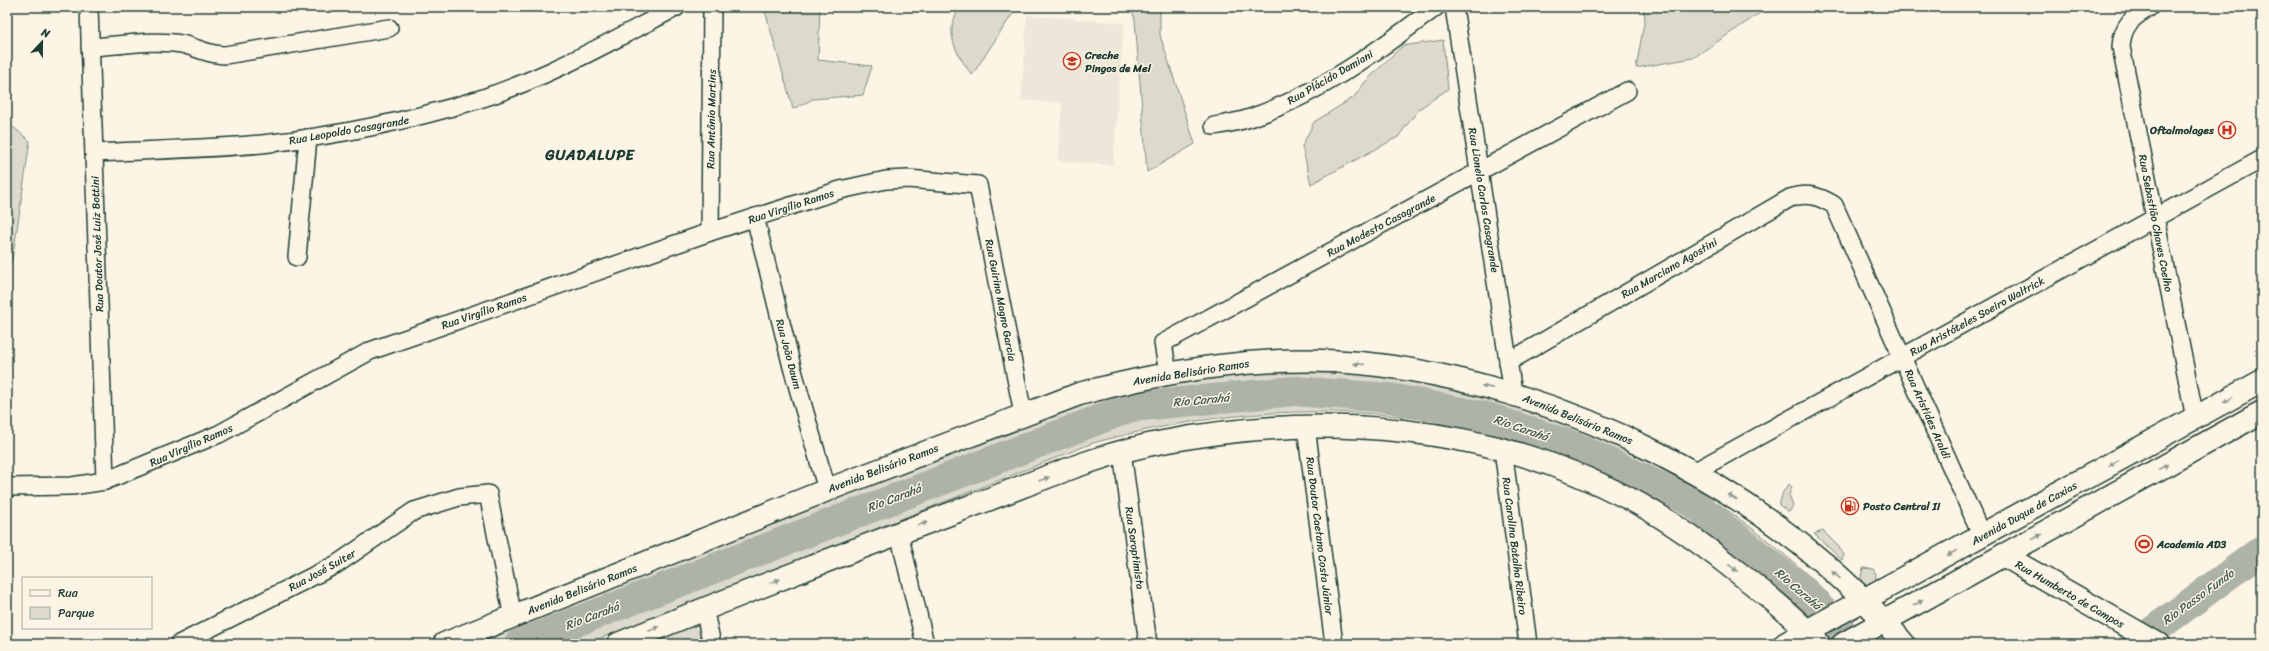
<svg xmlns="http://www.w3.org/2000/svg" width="2269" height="651" font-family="Sriracha,sans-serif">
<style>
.built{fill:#ece7d8}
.green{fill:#dcdacc;stroke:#7e8c80}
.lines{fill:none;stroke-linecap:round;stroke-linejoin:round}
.river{stroke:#aeb3a7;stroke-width:30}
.street-casing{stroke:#1f3d34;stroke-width:20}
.secondary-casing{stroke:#1f3d34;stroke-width:25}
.primary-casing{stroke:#1f3d34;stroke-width:25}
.street{stroke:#fcf5e5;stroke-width:17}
.secondary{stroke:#fcf5e5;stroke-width:22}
.primary{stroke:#fcf5e5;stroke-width:22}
.oneway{fill:#8e998c}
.labels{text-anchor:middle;stroke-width:3;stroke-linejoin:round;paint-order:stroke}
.poi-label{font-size:11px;font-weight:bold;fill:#1f3d34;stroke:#fcf5e5;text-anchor:start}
.street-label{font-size:11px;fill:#1f3d34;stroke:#fcf5e5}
.water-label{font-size:12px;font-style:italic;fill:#435a51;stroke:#fcf5e5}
.district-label{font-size:15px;font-weight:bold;letter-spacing:1px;fill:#1f3d34;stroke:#fcf5e5}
</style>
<rect width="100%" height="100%" fill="#fcf5e5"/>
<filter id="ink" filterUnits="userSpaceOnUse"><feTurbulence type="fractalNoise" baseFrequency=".025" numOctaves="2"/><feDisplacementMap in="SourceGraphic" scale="8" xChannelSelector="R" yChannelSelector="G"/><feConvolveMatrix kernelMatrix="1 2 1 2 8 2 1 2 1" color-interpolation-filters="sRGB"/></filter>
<g filter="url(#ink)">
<!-- built -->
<polygon class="built" points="1027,15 1124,23 1113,165 1058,161 1062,103 1021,100"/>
<!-- green -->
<g class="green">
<polygon points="761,7 820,7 818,60 872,66 863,95 813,99 793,109 766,14"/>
<path d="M961,7H1017L972,75C956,53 942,31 961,7Z"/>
<polygon points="1131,7 1160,7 1160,35 1195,144 1147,172 1135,20"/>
<polygon points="1643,7 1769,7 1693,58 1636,68 1645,18"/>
<polygon points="1443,40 1448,89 1419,109 1398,137 1311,184 1302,146 1314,122 1354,97 1365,82 1402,46"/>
<polygon points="7,122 30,141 15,243 7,283"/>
<path d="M1264,373C1319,372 1376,372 1430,383C1586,416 1715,484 1829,595L1800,609C1772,581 1742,555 1710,532C1526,404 1305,385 1093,443L586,644H468L741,534L1074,406C1136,389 1199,378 1264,373Z"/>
<polygon points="1789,484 1792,487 1789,495 1793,506 1789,512 1779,505 1783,492"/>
<polygon points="1823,531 1838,546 1844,555 1842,560 1814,534"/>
<polygon points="1863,568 1873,569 1876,574 1875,583 1865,587 1860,581"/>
<polygon points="704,609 712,644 618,644"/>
</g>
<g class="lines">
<!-- river -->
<g class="river">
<polyline points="519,644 1131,407 1294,391 1390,398 1487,417 1576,447 1689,500 1806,593 1854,644"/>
<polyline points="2135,644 2262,550"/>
</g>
<defs>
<g id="street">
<polyline points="89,7 105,481"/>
<polyline points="1454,7 1513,393"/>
<path d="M2150,7C2132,17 2122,26 2121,47L2195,418"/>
<path d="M90,47C118,46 154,39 181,44C197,47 207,55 225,55L389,28"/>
<path d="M1214,126C1226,124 1238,122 1250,118C1318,95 1379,50 1436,7"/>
<path d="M94,153C150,150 206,149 262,144C336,136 409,121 480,99C549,77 613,40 677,7"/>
<polyline points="755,217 792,367 827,490"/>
<polyline points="710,232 712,7"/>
<polyline points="297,257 308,138"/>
<path d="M1508,362L1790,198C1807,192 1819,196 1834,205L1982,536"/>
<polyline points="1168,374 1163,343 1627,91"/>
<polyline points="1306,427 1334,644"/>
<polyline points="1503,449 1528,644"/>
<polyline points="1122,452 1148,644"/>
<polyline points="1692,473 2262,159"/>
<polyline points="7,487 72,486 105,481 219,434 370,351 710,232 840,190 886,180 908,179 978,185 1023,414"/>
<polyline points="899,533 925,644"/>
<polyline points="704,609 712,644"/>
<polyline points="179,644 337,564 414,511 459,497 488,494 513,617"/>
</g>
<g id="secondary">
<polyline points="2003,555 2158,644"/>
<polyline points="1785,644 1807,631"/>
</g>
<g id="primary">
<polyline points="1807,631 2262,381"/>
<path d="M444,644L827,490L1079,394C1170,370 1265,354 1360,363C1556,382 1777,491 1904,644"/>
<path d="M618,644C735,596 853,550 971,506C1034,483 1097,454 1163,442C1320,412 1485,423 1628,498C1665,517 1698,541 1731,567C1762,591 1793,615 1819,644"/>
<polyline points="1843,644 2262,412"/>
</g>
</defs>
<!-- street casing -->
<use href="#street" class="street-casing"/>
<!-- secondary casing -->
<use href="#secondary" class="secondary-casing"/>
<!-- primary casing -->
<use href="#primary" class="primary-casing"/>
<!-- street -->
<use href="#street" class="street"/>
<!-- secondary -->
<use href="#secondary" class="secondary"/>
<!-- primary -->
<use href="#primary" class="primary"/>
</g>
<!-- one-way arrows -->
<defs><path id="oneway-solid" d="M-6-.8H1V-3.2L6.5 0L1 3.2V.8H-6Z"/></defs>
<g class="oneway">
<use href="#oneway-solid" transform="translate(1359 364) rotate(-175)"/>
<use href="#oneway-solid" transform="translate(1487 387) rotate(-167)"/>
<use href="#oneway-solid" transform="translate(2228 400) rotate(151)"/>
<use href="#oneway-solid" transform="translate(2114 463) rotate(151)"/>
<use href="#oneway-solid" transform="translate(2163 467) rotate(-29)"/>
<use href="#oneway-solid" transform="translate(1044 479) rotate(-20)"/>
<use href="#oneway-solid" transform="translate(1732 497) rotate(-149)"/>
<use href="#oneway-solid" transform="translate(922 524) rotate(-20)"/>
<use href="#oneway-solid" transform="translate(2037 537) rotate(-29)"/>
<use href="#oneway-solid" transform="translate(1952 553) rotate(151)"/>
<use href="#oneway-solid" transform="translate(1733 568) rotate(38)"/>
<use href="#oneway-solid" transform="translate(1836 575) rotate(-139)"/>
<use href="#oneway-solid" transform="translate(775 581) rotate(-21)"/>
<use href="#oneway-solid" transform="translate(1918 603) rotate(-29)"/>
<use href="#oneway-solid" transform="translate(654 629) rotate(-22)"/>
</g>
</g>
<!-- icons -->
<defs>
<symbol id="school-ring" viewBox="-11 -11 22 22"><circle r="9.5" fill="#fcf5e5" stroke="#c8321e" stroke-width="1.5"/><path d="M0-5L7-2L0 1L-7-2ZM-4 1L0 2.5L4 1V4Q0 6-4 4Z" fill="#c8321e"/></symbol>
<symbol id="hospital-ring" viewBox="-11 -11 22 22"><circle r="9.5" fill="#fcf5e5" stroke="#c8321e" stroke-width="1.5"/><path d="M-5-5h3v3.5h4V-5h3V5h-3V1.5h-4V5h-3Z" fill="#c8321e"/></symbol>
<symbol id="fuel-ring" viewBox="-11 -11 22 22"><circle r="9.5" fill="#fcf5e5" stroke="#c8321e" stroke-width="1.5"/><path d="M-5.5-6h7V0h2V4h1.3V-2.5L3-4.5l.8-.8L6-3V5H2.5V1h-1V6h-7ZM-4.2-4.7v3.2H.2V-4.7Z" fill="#c8321e"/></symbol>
<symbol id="stadium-ring" viewBox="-11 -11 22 22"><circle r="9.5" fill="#fcf5e5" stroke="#c8321e" stroke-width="1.5"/><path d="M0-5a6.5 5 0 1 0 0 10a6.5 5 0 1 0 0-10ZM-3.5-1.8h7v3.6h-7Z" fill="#c8321e"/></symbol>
</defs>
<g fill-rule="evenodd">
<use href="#school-ring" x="1062" y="51" width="20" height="20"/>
<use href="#hospital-ring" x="2217" y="120" width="20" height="20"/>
<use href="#fuel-ring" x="1840" y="496" width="20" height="20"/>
<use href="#stadium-ring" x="2134" y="534" width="20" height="20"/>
</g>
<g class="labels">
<!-- poi labels -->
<g class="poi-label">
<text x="1085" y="59">Creche<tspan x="1085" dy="13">Pingos de Mel</tspan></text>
<text x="2214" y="134" text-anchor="end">Oftalmolages</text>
<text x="1863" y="510">Posto Central II</text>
<text x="2157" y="548">Academia AD3</text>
</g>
<!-- street labels -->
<g class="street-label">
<text transform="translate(1330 77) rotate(-30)" y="4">Rua Plácido Damiani</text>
<text transform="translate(711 119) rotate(-89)" y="4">Rua Antônio Martins</text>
<text transform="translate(349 130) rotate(-10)" y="4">Rua Leopoldo Casagrande</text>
<text transform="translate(1484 200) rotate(81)" y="4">Rua Lionelo Carlos Casagrande</text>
<text transform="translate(791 206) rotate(-18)" y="4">Rua Virgílio Ramos</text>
<text transform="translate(2156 223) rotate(79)" y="4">Rua Sebastião Chaves Coelho</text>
<text transform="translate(1381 225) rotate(-28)" y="4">Rua Modesto Casagrande</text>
<text transform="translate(97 244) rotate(-92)" y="4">Rua Doutor José Luiz Bottini</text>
<text transform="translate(1669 268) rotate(-30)" y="4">Rua Marciano Agostini</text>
<text transform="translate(1001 300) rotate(79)" y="4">Rua Guirino Magno Garcia</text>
<text transform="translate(484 311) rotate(-19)" y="4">Rua Virgílio Ramos</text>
<text transform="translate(1977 316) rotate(-29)" y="4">Rua Aristóteles Soeiro Waltrick</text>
<text transform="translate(789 354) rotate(75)" y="4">Rua João Daum</text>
<text transform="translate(1191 372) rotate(-9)" y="4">Avenida Belisário Ramos</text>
<text transform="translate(1928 414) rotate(66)" y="4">Rua Aristides Araldi</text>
<text transform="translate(1578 419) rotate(22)" y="4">Avenida Belisário Ramos</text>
<text transform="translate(191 445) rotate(-24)" y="4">Rua Virgílio Ramos</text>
<text transform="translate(883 468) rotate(-21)" y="4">Avenida Belisário Ramos</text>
<text transform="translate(2024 513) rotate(-29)" y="4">Avenida Duque de Caxias</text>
<text transform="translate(1320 536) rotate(83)" y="4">Rua Doutor Caetano Costa Júnior</text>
<text transform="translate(1515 546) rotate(83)" y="4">Rua Carolina Batalha Ribeiro</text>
<text transform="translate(1135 548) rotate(82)" y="4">Rua Soroptimista</text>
<text transform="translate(322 570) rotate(-29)" y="4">Rua José Suiter</text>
<text transform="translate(582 589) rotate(-22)" y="4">Avenida Belisário Ramos</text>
<text transform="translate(2070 594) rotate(30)" y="4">Rua Humberto de Campos</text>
</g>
<!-- water labels -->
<g class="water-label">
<text transform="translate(1201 400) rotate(-5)" y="4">Rio Carahá</text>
<text transform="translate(1521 428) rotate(19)" y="4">Rio Carahá</text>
<text transform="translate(894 498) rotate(-21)" y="4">Rio Carahá</text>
<text transform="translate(1798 589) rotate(41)" y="4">Rio Carahá</text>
<text transform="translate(2198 597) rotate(-36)" y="4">Rio Passo Fundo</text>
<text transform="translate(592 616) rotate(-21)" y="4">Rio Carahá</text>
</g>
<!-- district labels -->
<g class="district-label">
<text x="590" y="160">GUADALUPE</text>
</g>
</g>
<!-- margin -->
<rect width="2269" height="651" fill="none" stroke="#fcf5e5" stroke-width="24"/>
<rect x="12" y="12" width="2245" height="627" fill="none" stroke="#1f3d34" stroke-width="1.5" filter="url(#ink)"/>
<!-- legend -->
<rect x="22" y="577" width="130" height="52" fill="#fcf5e5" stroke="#a4ab9e"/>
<rect x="30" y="590" width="20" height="6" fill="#fcf5e5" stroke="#a4ab9e"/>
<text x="58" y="597" font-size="12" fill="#1f3d34">Rua</text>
<rect x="30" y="607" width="20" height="12" fill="#dcdacc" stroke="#a4ab9e"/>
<text x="58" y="617" font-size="12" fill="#1f3d34">Parque</text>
<!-- north arrow -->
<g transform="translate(42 42) rotate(22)" stroke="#fcf5e5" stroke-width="3" paint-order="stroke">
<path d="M0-3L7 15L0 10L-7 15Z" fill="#1f3d34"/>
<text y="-6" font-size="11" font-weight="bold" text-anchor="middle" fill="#1f3d34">N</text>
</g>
</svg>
